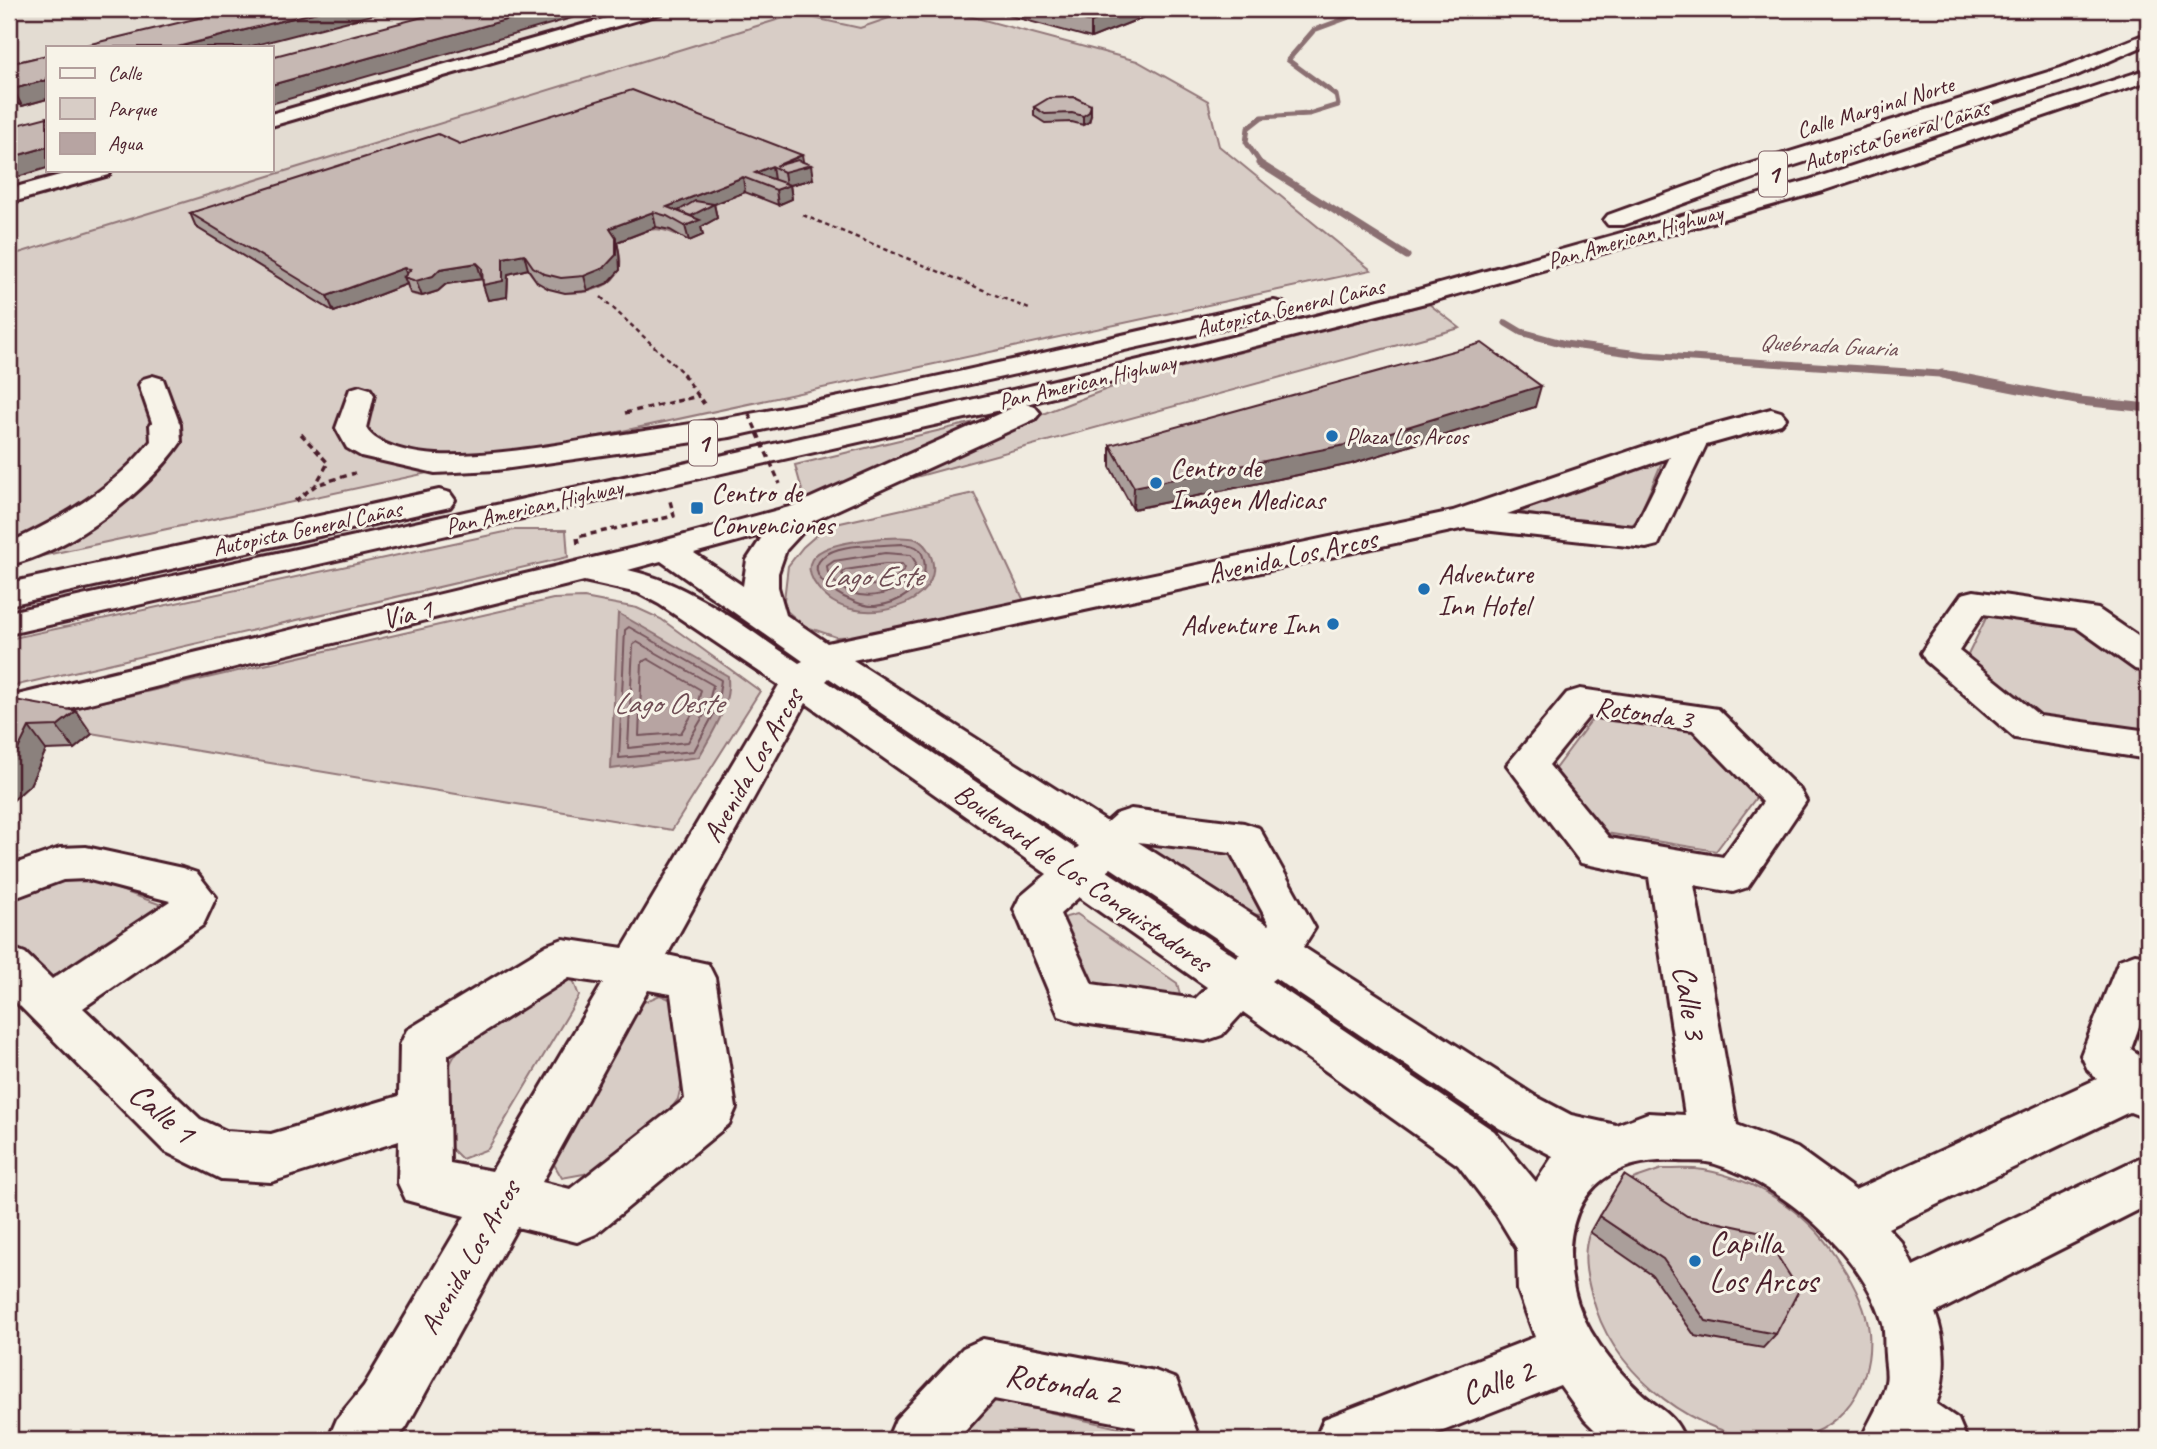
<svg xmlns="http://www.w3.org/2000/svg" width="2157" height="1449" font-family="Caveat,sans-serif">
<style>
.built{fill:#e3dcd2;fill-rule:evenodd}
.green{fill:#d8cdc6;stroke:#917678;stroke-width:2;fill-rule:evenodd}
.water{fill:#b7a4a2;stroke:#8b6f72;stroke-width:2}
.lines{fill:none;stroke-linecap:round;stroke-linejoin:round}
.shore{stroke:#76545b;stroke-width:2}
.stream-far2{stroke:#8b6f72;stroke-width:5}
.stream-far1{stroke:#8b6f72;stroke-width:7}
.stream{stroke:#8b6f72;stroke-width:9}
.minor-casing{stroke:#4a1f2b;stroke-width:6}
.highway-casing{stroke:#4a1f2b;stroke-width:6}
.path-far1{stroke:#4a1f2b;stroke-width:2.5;stroke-dasharray:4.5 3.5;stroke-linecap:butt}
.path{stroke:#4a1f2b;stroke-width:3.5;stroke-dasharray:6 4.5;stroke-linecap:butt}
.minor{fill:#f7f3e8;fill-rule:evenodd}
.highway{fill:#f7f3e8;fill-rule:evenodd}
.path-bridge{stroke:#4a1f2b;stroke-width:3.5;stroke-dasharray:6 4.5;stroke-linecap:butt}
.wall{fill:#aa9e9a;stroke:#4a1f2b;stroke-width:2}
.shaded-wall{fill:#8b817d;stroke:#4a1f2b;stroke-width:2}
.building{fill:#c6b8b3;stroke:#4a1f2b;stroke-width:2}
.poi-dot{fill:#1f6fb2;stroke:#f7f3e8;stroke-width:2.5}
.labels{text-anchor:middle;stroke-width:6;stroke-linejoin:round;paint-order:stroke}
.far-street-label{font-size:23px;fill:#4a1f2b;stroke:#f7f3e8}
.far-poi-label{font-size:23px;fill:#4a1f2b;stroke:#f7f3e8;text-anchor:start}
.far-water-label{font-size:24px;font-style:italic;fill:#704e55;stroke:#f7f3e8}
.shield{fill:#f7f3e8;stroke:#7e5f64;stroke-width:2}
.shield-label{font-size:26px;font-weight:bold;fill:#4a1f2b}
.poi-label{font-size:28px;fill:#4a1f2b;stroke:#f7f3e8;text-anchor:start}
.street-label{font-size:28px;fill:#4a1f2b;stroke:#f7f3e8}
.water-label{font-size:30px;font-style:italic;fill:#704e55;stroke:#f7f3e8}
.near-street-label{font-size:33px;fill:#4a1f2b;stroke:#f7f3e8}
.near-poi-label{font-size:33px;fill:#4a1f2b;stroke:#f7f3e8;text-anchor:start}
</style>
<rect width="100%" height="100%" fill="#f0ebe0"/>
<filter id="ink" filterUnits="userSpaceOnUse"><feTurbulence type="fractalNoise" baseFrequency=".0143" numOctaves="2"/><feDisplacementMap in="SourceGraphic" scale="14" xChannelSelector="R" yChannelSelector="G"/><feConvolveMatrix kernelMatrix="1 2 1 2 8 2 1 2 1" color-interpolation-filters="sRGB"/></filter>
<g filter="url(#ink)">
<!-- built -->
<path class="built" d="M9,9H915L860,28L796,14L9,256ZM47,47H271V170H47Z"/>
<!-- green -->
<g class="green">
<path d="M915,9H943L1137,61L1208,101L1219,146L1371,270L9,563V256L796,14L860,28ZM757,187L760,195L745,192L670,222L689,241C654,221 649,230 614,243C645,291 552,313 528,269L508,274L507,297L482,279C472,280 456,280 447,284C435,290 426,301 410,293V283L334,312L197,227Z"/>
<polygon points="1429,304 1460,328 872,489 1052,410 1128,381"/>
<polygon points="1012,413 805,501 795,465"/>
<polygon points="1662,462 1638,519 1631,526 1616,529 1519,512"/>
<polygon points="974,493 1025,603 868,636 836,637 804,626 787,611 784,600 788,566 803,547 827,526"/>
<polygon points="514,530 566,530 568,557 9,687 9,639"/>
<polygon points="584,598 637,608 661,619 760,691 672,830 19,721 553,599"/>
<polygon points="1987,616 2085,626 2148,672 2148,719 2142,732 2033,717 1965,661"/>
<polygon points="1593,718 1686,725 1758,795 1716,851 1606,833 1554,770"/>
<polygon points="1150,842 1232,851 1263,902 1261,915 1247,914 1148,851"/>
<polygon points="79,875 170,908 54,987 9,939 9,898 22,889"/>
<polygon points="1114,884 1135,885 1225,943 1225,959"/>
<polygon points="1077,914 1177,983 1180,995 1164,1000 1090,986 1060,925 1066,917"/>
<path d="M557,980H573L579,996L488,1149L462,1159L448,1145C448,1121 443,1091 449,1068C458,1033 527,999 557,980Z"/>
<polygon points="660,995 672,1000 683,1078 678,1099 667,1114 589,1173 562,1178 552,1161 637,1005"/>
<path d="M1662,1169C1676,1169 1691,1168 1704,1170C1755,1179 1806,1211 1835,1255C1850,1277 1866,1304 1869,1332C1874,1393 1833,1443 1769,1440C1696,1436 1619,1378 1596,1309C1588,1285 1580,1256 1590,1232H1676L1627,1181Z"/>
<polygon points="990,1399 1137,1432 1140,1440 953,1440"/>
</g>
<!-- water -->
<g class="water">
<path d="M883,538C894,538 906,536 916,539C923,542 927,548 930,554C952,604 853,635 818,588C785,544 857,541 883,538Z"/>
<path d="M618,613L728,676C731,706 713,732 699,757L611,769Z"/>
</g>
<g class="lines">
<!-- shore -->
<g class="shore">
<path d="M884,545C894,545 907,542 916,547C921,550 923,555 924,560C930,587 897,604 875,606C857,608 799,579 822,558C836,544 866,546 884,545Z"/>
<path d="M885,553L911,555L916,563L910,581C889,596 859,603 838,585C831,579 827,574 827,566L834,561Z"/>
<path d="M885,564H902L905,568C890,590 862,590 842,574L845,570Z"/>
<polygon points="629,627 721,680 717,708 694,751 619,758 625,630"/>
<polygon points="637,642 713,685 707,710 688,742 628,748 633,645"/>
<polygon points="648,659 701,690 697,706 681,733 639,736 642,662"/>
</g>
<!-- stream-far2 -->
<polyline class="stream-far2" points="1261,164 1246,142 1248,128 1262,117 1309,114 1338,105 1336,95 1288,60 1314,30 1371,9"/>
<!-- stream-far1 -->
<g class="stream-far1">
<polyline points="1259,163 1407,256"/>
<polyline points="1506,323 1521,332 1565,344 1645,355 1955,375"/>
</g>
<!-- stream -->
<polyline class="stream" points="1942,374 2081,401 2148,408"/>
<defs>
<g id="minor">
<polygon points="638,9 665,9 662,13 271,126 271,114"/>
<polygon points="2148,33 2148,44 2075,76 1754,178 1624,225 1608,225 1604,220 1608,215 1738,168 2061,68"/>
<polygon points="78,170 112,170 109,175 9,203 9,189"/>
<polygon points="153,376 163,379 180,425 175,431 165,434 155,431 139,385 143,379"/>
<path d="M1771,409L1781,412L1786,418L1781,424L1706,445L1658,545L1646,548L1465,528L853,660L1107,822L1116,814L1131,809L1244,823L1259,828L1315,928L1303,947L1535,1096L1571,1115L1616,1125L1648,1113L1685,1115L1649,877L1581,863L1507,765L1567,693L1580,689L1718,709L1800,790L1806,801L1748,887L1733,892L1694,885L1737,1125L1797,1148L1855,1190L2097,1079L2088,1070L2081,1055L2119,960L2135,954L2148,956V1001L2131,1049L2148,1061V1119L2130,1112L2125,1114L1888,1228L1902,1243L1913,1266L2148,1154V1205L1935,1313C1946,1340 1947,1378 1936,1404L1958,1419L1967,1440H1861C1868,1422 1883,1401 1886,1382C1888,1374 1885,1363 1885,1355C1884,1345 1885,1333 1883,1324C1863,1253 1782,1185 1715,1164C1704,1160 1690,1162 1678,1161C1595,1156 1557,1210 1574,1290C1582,1327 1612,1366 1639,1391C1660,1411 1674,1412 1685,1440H1605L1585,1420L1560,1385L1420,1440H1315L1324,1419L1535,1337L1518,1290L1517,1249L1497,1216L1458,1165L1243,1012L1222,1035L1205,1041L1076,1022L1059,1016L1014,909L1020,897L1047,874L806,703L667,955L708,964L715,978L736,1108L729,1124L596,1234L577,1242L517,1227L406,1428L396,1440H328L337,1419L364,1386L465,1216L406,1200L398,1183L399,1141L271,1182L221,1179L164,1151L9,995V947L25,953L52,979L170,901L86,879L63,880L9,900V866L60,848L86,847L182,868L197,873L216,897L203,925L83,1008L200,1119L226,1131L271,1134L399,1096L400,1045L407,1030L547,945L563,939L623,948L779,685L659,604L638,593L584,581L9,723V697L659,542L804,503L815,506L820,513L786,550L778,573V587L786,615L827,643L1453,511L1683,433ZM1670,457L1635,527L1507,514ZM764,534L747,560L743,586L694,553ZM661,561L803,661L799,663C745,628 692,584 628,570ZM829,678L1079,846L1076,849L826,681ZM1589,716L1693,730L1763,802L1723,857L1609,838L1549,765ZM1138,842L1231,853L1269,924L1268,925ZM1111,868L1240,954L1236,957L1107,871ZM1079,897L1207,987L1195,999L1092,984L1060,914ZM569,978L603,983L492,1171L450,1163L448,1055ZM1275,978L1499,1128L1553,1156L1536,1182L1494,1131L1271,981ZM648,990L671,994L685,1099L570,1189L542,1182Z"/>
<polygon points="1974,591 2098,609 2148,643 2148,672 2135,669 2076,627 1983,614 1959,651 2040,716 2148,731 2148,759 2015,738 1926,661 1921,653 1926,645 1962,594"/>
<polygon points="983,1339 1155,1371 1176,1379 1200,1440 1140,1440 1135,1426 994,1399 957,1440 887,1440 896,1419 963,1348"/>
</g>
<g id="highway">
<polygon points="2148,69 2148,81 1822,191 1429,302 1026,404 1035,407 1040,413 1035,419 815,520 804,523 793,520 788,513 793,506 1014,407 9,634 9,612 924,411 1164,354 1411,292 1806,181"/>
<path d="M1274,301L1283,303L1287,309L1283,315L730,437L496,470L435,473L361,456L347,448L336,428L350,389L360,386L370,389L374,395L366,428C376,447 416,454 437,455C501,457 568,442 631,433C847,403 1061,347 1274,301Z"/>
<path d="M165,416L175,419L180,425L181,442C146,493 70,551 9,565V543C63,518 114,488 151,441L150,425L155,419Z"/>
<polygon points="439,490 450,493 455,500 450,507 9,605 9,583"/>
</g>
</defs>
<!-- minor casing -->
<use href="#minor" class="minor-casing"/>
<!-- highway casing -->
<use href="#highway" class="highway-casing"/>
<!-- path-far1 -->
<g class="path-far1">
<polyline points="803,215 1029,309"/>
<polyline points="601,297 685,375"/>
</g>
<!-- path -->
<g class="path">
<polyline points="683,374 704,404"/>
<polyline points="625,413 699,396"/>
<polyline points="301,434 328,463 316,484"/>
<polyline points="295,501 316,485 355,473"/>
<polyline points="578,544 577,537 674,516 670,501"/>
</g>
<!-- minor -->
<use href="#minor" class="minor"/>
<!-- highway -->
<use href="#highway" class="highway"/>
<!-- path-bridge -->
<polyline class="path-bridge" points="749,414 780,484"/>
</g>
<!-- wall -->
<g class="wall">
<polygon points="985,9 1149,9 1149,15 1091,38"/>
<polygon points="47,55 47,99 22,106 9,99 9,64"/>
<polygon points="1034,107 1091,115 1089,122 1083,125 1072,122 1045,123 1034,116"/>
<polygon points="460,144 803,162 813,179 790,185 792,199 778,205 745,192 714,204 717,218 701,227 703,235 689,241 670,230 656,227 617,242 619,252 620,270 608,283 588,291 565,293 549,289 537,282 528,269 508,274 507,297 488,300 482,279 446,284 438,291 422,296 410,293 407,284 334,312 196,227 190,213"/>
<polygon points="1535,407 1351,464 1133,509 1110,467 1110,445"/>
<polygon points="9,699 92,734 74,749 46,750 30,785 9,804"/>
<polygon points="1599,1216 1776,1334 1763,1348 1695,1336 1652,1275 1590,1232"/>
</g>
<!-- shaded-wall -->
<g class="shaded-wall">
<polygon points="329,9 395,9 248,47 177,47"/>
<polygon points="545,9 603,9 271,104 271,85"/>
<polygon points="1126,9 1149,9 1149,15 1091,38 1091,22"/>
<polygon points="47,80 47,99 22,106 13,89"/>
<polygon points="1091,105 1091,115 1089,122 1083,125 1083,116"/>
<polygon points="47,147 47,168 14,178 9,169 9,158"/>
<polygon points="802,155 804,167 811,165 813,179 790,185 792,199 778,205 776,190 786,186 784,172 776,166"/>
<polygon points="772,166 774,180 755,173"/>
<polygon points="743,177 745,192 714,204 717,218 701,227 703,235 689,241 685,226 693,223 691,216 678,211 679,218 667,207"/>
<polygon points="653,212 656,227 617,242 619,252 620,270 608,283 588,291 584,276 610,228"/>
<polygon points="524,254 528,269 508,274 507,297 488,300 483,285 503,258"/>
<polygon points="477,263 482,279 446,284 438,291 422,296 416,281 440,269"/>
<polygon points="404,268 408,278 404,277 407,284 334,312 327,296"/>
<polygon points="1541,386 1535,407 1351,464 1133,509 1134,487"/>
<polygon points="76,711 92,734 74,749 57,726"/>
<polygon points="29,727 46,750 30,785 9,804 9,765"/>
</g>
<!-- building -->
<g class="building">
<polygon points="236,9 329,9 177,47 78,47"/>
<polygon points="453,9 545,9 271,85 271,57"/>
<polygon points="1042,9 1126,9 1091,22"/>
<polygon points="47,55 47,80 13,89 9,87 9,64"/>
<polygon points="632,90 802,155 776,166 798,160 811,165 784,172 772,166 755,173 790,185 776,190 743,177 667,207 700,220 685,226 667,216 653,212 610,228 616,237 616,255 604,268 584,276 561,278 545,274 533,267 524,254 503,258 503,281 483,285 482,268 477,263 440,269 433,276 416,281 404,277 411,269 404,268 327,296 190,213 438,134 460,144"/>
<polygon points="1074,97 1091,105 1089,112 1083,116 1072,113 1045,114 1034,107 1049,98"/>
<polygon points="47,117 47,147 9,158 9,127"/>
<polygon points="695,201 714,204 691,216 678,211"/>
<polygon points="1482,343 1541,386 1355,443 1134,487 1110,445"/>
<polygon points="9,699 76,711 57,726 29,727 12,762 9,765"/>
<polygon points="1624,1175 1687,1216 1762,1232 1799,1290 1776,1334 1706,1321 1663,1259 1599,1216"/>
</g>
</g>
<!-- markers -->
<g class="poi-dot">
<circle cx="1332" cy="436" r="7"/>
<circle cx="1156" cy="483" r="7"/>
<rect x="690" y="501" width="14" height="14" rx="3.5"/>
<circle cx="1424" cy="589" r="7"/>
<circle cx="1333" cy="624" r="7"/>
<circle cx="1695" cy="1261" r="7"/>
</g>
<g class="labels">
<!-- far-street labels -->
<g class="far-street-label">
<text transform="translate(1875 107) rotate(-17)" y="8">Calle Marginal Norte</text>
<text transform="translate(1896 135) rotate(-17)" y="8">Autopista General Cañas</text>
<text transform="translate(1635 236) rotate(-16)" y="8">Pan American Highway</text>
<text transform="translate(1290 307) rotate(-13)" y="8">Autopista General Cañas</text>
<text transform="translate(1087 381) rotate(-13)" y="8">Pan American Highway</text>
<text transform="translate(534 506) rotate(-13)" y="8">Pan American Highway</text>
<text transform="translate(307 528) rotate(-12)" y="8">Autopista General Cañas</text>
</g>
<!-- far-poi labels -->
<g class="far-poi-label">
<text x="1346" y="444">Plaza Los Arcos</text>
</g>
<!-- far-water labels -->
<g class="far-water-label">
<text transform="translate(1828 345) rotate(3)" y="8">Quebrada Guaria</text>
</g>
<!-- shield labels -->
<g class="shield">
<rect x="1759" y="151.5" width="28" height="45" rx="5"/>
<rect x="689" y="420.5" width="28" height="45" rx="5"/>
</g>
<g class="shield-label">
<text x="1773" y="183">1</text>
<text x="703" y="452">1</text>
</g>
<!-- poi labels -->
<g class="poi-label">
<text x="1170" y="477">Centro de<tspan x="1170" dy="32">Imágen Medicas</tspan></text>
<text x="711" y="502">Centro de<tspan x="711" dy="32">Convenciones</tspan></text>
<text x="1438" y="583">Adventure<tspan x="1438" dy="32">Inn Hotel</tspan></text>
<text x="1319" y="634" text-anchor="end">Adventure Inn</text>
</g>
<!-- street labels -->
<g class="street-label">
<text transform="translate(1292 555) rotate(-12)" y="10">Avenida Los Arcos</text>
<text transform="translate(407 613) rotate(-14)" y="10">Vía 1</text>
<text transform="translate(1644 712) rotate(8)" y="10">Rotonda 3</text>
<text transform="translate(752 765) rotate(-60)" y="10">Avenida Los Arcos</text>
<text transform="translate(1083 877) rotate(35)" y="10">Boulevard de Los Conquistadores</text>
<text transform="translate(469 1257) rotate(-60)" y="10">Avenida Los Arcos</text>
</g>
<!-- water labels -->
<g class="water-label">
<text x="872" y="586">Lago Este</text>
<text x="668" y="713">Lago Oeste</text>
</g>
<!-- near-street labels -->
<g class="near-street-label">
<text transform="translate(1691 1002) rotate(80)" y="12">Calle 3</text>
<text transform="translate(163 1112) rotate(40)" y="12">Calle 1</text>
<text transform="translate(1497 1381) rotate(-21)" y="12">Calle 2</text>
<text transform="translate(1063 1383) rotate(10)" y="12">Rotonda 2</text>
</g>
<!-- near-poi labels -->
<g class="near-poi-label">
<text x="1709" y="1254">Capilla<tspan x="1709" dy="38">Los Arcos</tspan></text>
</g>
</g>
<!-- margin -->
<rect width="2157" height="1449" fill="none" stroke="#f7f3e8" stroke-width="35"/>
<rect x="18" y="18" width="2122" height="1414" fill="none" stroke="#4a1f2b" stroke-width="2.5" filter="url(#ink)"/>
<!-- legend -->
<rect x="46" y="46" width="228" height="126" fill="#f7f3e8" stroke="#b29e9c" stroke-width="2"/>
<rect x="60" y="68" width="35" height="10" fill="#f7f3e8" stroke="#b29e9c" stroke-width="2"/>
<text x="108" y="80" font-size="21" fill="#4a1f2b">Calle</text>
<rect x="60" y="98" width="35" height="21" fill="#d8cdc6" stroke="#b29e9c" stroke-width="2"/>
<text x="108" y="116" font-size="21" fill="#4a1f2b">Parque</text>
<rect x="60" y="133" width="35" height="21" fill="#b7a4a2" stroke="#b29e9c" stroke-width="2"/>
<text x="108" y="150" font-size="21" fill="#4a1f2b">Agua</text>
</svg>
